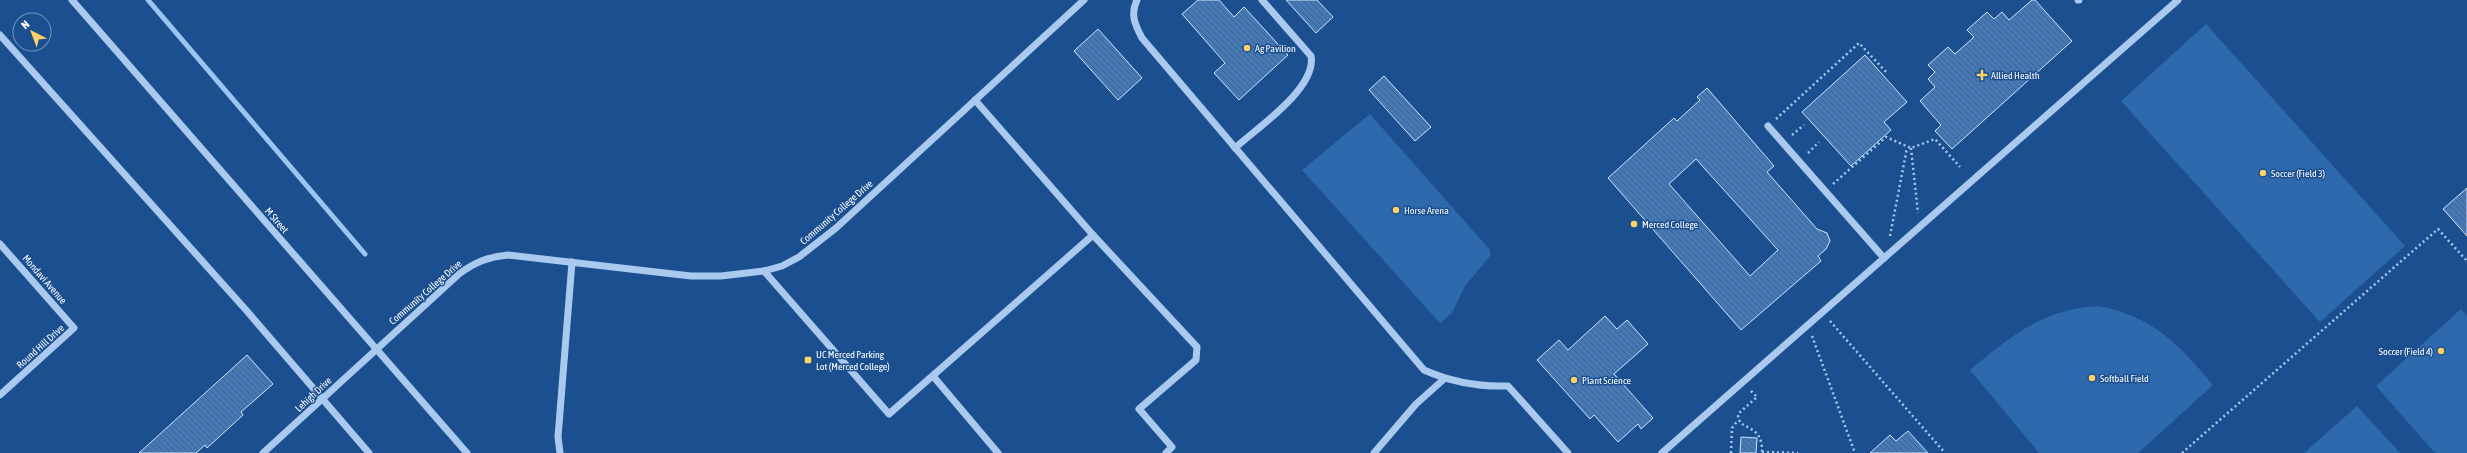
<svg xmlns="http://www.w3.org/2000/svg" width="2467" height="453" font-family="'Asap Condensed',sans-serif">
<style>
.garden{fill:#2e69ad}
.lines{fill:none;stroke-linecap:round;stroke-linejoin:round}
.stream{stroke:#9cc4f0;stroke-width:5}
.building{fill:url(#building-back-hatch);stroke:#cfe3fa;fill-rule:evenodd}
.path{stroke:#a9c9ee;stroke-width:2.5;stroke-dasharray:2 3;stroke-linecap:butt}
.minor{stroke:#a9c9ee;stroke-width:7}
.poi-dot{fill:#ffd166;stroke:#1b4f8f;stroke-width:1.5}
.labels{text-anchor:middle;stroke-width:3;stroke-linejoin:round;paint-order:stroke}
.poi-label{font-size:10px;fill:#fff;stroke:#1b4f8f;text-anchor:start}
.street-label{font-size:10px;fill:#fff;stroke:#1b4f8f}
</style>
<defs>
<pattern id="building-back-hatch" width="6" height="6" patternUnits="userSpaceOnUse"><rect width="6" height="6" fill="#4478b7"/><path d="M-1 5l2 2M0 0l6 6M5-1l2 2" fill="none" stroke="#486282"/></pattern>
</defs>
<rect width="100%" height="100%" fill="#1b4f8f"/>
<!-- garden -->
<g class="garden">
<polygon points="2206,24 2405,246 2320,322 2121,101"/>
<polygon points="1370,114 1490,250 1490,256 1465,286 1452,313 1440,323 1302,170"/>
<path d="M2098,306C2152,316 2179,344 2213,385L2138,453H2039L1970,370C2011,336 2043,309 2098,306Z"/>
<polygon points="2461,309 2467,316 2467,453 2435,453 2376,386"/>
<polygon points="2357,406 2400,453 2304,453"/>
</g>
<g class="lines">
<!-- stream -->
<polyline class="stream" points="148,0 365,254"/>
</g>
<!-- building -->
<g class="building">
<polygon points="1198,0 1219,0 1234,17 1244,7 1288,55 1239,100 1214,73 1225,63 1182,14"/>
<polygon points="1286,0 1317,0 1333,17 1316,33"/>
<polygon points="2032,0 2035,0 2072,41 1952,149 1935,131 1941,125 1920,101 1935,87 1928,79 1935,72 1928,65 1948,47 1955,54 1974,37 1967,30 1987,12 1994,19 2002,12 2009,20"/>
<polygon points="1098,29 1142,78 1118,100 1074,51"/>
<polygon points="1865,55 1907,102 1884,122 1891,130 1851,166 1802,112"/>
<polygon points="1384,76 1431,127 1415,141 1369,90"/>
<path d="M1707,88L1774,166L1767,172L1817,229L1827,233L1830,241L1826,249L1818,256L1821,261L1741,330L1608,178L1674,118L1677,121L1700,100L1697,97ZM1696,159L1778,250L1750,276L1669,184Z"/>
<polygon points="2467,188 2467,236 2443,209"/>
<polygon points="1605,316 1617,329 1627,320 1648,344 1614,374 1653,418 1641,429 1638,424 1618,442 1594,415 1590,419 1537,360 1559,340 1568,350"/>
<polygon points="247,355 273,384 241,412 243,415 207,448 205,445 196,453 139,453"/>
<polygon points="1908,431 1928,453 1870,453 1890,435 1896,441"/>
<polygon points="1741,437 1757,438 1756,453 1740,453"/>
</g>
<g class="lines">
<!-- path -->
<g class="path">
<polyline points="1776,119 1859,43 1888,74"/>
<polyline points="1792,135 1804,125"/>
<polyline points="1911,148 1918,213"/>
<polyline points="1808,153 1819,142"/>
<polyline points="1833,184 1886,137 1911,148 1935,139 1960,167"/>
<polyline points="1890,236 1907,148"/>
<polyline points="1830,321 1945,453"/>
<polyline points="1812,336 1855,453"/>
<path d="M1751,391L1757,397L1738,414C1738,433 1763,421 1762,453"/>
<polyline points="1762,452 1798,453"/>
<polyline points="1731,453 1732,428 1738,420"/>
<polyline points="2182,453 2438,229 2467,261"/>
</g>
<!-- minor -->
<g class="minor">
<polyline points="72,0 467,453"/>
<path d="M1137,0C1130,14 1135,25 1142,38L1424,370C1451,382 1478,387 1508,386L1568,453"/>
<polyline points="2078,0 2079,0"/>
<polyline points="0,35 246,310 369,453"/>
<polyline points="1768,126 1884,258"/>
<path d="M1235,148C1257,128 1317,88 1311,56L1262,0"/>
<polyline points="1093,235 1197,347 1196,360 1139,409 1172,447 1166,453"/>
<polyline points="0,244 74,328 0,395"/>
<polyline points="764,271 889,414 1093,235 975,100"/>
<polyline points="933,376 998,453"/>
<path d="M263,453L459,274C475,262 488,257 508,255L691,276H721L764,271L782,266L799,257L836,228L1084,0"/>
<polyline points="560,453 558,437 572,262"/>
<polyline points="1374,453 1416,404 1444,379"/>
<polyline points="1662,453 2178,0"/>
</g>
</g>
<!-- markers -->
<g class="poi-dot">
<circle cx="1247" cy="48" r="4"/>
<path d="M1980 69h4v4h4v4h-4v4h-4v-4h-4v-4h4z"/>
<circle cx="2263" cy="173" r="4"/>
<circle cx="1396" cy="210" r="4"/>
<circle cx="1634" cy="224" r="4"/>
<circle cx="2441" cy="351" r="4"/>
<rect x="804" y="356" width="8" height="8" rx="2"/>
<circle cx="2092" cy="378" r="4"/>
<circle cx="1574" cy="380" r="4"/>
</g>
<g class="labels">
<!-- poi labels -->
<g class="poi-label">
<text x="1255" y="52">Ag Pavilion</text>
<text x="1991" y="79">Allied Health</text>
<text x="2271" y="177">Soccer (Field 3)</text>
<text x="1404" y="214">Horse Arena</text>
<text x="1642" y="228">Merced College</text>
<text x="2433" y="355" text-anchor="end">Soccer (Field 4)</text>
<text x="816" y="358">UC Merced Parking<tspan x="816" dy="12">Lot (Merced College)</tspan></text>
<text x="2100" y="382">Softball Field</text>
<text x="1582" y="384">Plant Science</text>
</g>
<!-- street labels -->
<g class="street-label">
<text transform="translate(836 212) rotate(-41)" y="4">Community College Drive</text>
<text transform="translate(277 220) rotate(49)" y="4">M Street</text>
<text transform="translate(45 279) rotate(49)" y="4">Mondavi Avenue</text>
<text transform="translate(425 292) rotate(-41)" y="4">Community College Drive</text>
<text transform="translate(40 346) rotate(-42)" y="4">Round Hill Drive</text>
<text transform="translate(313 394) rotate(-43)" y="4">Lehigh Drive</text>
</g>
</g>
<!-- north arrow -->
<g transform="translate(32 32) rotate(318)"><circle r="19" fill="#1b4f8f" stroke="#7695bc"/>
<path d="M0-3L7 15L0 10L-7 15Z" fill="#ffd166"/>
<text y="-6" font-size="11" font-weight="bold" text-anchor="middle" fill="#ffffff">N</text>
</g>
</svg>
